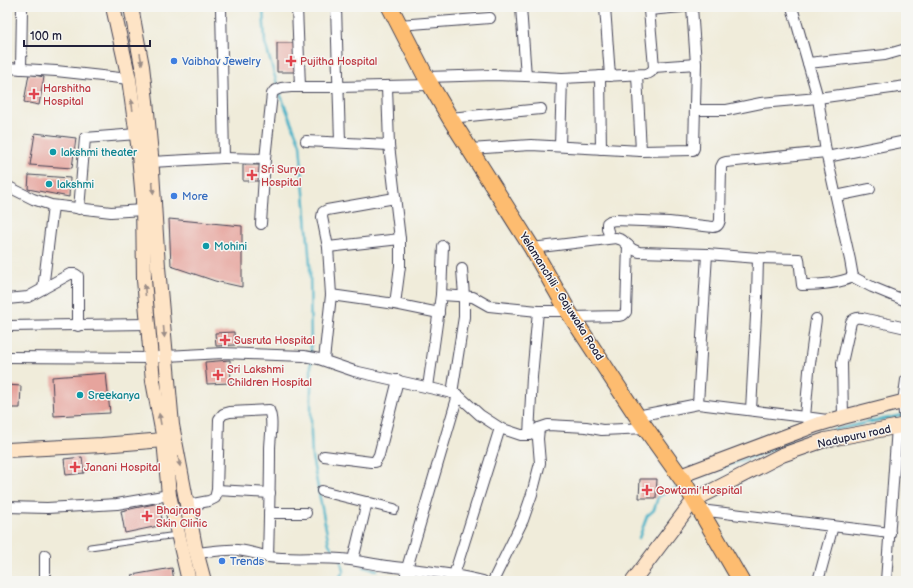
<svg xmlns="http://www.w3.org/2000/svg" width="913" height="588" font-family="'Balsamiq Sans',sans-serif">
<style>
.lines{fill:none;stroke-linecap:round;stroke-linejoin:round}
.stream{stroke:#4ab3c8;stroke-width:2.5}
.building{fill:#e6a49d}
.lane-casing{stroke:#414053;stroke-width:7}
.street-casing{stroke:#414053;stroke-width:12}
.secondary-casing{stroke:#414053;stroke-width:16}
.primary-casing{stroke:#414053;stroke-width:18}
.lane{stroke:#fff;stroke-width:5}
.street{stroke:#fff;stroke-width:10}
.secondary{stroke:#fee4c6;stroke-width:14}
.primary{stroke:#fdbc70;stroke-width:16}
.oneway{fill:#9b8d87}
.shop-dot{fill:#3f7fe0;stroke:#f6f6f2;stroke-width:1.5}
.health-dot{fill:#e0444e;stroke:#f6f6f2;stroke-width:1.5}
.culture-dot{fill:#0f9aa8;stroke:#f6f6f2;stroke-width:1.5}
.labels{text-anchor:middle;stroke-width:3;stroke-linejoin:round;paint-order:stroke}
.shop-label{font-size:11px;fill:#366cbe;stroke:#f6f6f2;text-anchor:start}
.health-label{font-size:11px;fill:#be3a42;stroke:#f6f6f2;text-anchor:start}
.culture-label{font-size:11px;fill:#0d838f;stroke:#f6f6f2;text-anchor:start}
.street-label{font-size:11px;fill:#22223b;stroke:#f6f6f2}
</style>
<rect width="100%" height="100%" fill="#f6f6f2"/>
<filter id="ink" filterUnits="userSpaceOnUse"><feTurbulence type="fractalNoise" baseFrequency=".025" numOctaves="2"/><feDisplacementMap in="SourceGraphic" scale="8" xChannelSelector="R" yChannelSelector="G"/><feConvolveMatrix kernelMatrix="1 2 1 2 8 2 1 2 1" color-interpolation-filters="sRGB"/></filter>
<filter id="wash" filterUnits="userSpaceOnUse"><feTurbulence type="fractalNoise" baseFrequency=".012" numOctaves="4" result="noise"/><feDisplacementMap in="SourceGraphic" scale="16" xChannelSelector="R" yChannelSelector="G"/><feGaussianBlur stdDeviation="0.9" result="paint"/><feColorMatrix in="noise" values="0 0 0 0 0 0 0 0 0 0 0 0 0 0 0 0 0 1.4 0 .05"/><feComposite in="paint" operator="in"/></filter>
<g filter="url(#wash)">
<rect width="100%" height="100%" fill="#f0ecda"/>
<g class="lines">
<!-- stream -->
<g class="stream">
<polyline points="263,7 265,43 278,87"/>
<polyline points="279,91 300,144 310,265 311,354"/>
<polyline points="311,361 311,434 312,457 329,544 337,556"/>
<polyline points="689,481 705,474 811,435 902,415"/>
<polyline points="639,538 647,516 654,510 658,497 679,486"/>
<polyline points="364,567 377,570"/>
<polyline points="408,574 446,581"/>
<polyline points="337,581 344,571 341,562"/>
</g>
</g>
<g id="blocks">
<!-- building -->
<g class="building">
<polygon points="277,43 294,43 295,72 277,72"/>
<polygon points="29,74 44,77 39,105 24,102"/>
<polygon points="35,133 76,138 72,168 30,165"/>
<rect x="243" y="165" width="19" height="16"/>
<polygon points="29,175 70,178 69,197 28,189"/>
<polygon points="169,219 242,226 242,287 215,281 171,266"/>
<polygon points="234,332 235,345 216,346 215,333"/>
<polygon points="230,360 231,383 207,384 205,362"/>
<polygon points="106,373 110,413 54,416 52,377"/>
<polygon points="7,385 21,386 20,408 7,408"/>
<polygon points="82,457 84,473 66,475 64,459"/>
<polygon points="640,479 657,479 656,498 639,498"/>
<polygon points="159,503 163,525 125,533 121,511"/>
<polygon points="172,568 174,581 134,581 132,575"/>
</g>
</g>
</g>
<g filter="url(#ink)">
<use href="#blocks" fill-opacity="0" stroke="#414053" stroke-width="1"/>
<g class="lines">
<defs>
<polyline id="lane" points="90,547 177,535"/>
<g id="street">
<polyline points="297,7 300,87"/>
<polyline points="336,7 340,142"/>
<polyline points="521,7 526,76"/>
<polyline points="605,7 610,76"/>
<polyline points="648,7 649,10 682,7"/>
<polyline points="792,7 818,98 826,152 850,260 853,277 872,287 906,301"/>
<polyline points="399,25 490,18"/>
<polyline points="808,63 885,55 906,49"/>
<polyline points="654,67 696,64"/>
<polyline points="7,68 56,71 129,79"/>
<polyline points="21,69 22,7"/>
<polyline points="637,75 641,151"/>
<polyline points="600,76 601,149"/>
<path d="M426,77L494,75L526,76L562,78L646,74C650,73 652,72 654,67L649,10"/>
<polyline points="387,87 389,145 400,239 400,266 395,304"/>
<polyline points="695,110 727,110 761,103 818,98 906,86"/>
<polyline points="450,118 541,109"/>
<polyline points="306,141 389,145"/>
<polyline points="560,146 562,78"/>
<polyline points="470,149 531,145 641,151 693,150 694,148 696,64 692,7"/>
<polyline points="827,157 906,141"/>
<polyline points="224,158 265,159"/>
<polyline points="151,162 224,158 221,7"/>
<polyline points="7,186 33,199 51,205 111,212 143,210"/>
<polyline points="836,196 870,189"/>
<polyline points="79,209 85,138 137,134"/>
<polyline points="261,224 265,159 272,94 274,91 281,88 291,87 338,87 430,85"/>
<path d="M610,238L607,228V223L610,221L615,220L669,222L713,227C717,227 719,225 720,220L721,167L723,163L726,162L826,152"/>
<polyline points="328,247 400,239"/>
<path d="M532,248L616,238L622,240L632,249L639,252L707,254L758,258L799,259L802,285C819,285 837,284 853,277"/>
<polyline points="43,289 53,206"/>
<polyline points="331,295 395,304 439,313"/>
<polyline points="441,295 473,297 489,306 538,311 568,311"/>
<polyline points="7,299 28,297 70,274 75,274 78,276 78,326"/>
<polyline points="573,317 619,316 623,315 626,312 628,245"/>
<polyline points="816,319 809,371 805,417 827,420"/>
<polyline points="7,326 148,324"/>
<polyline points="7,357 152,358 166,356 223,353 304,356 319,359 354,371 452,393 458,395 480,415 500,428 521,435 529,435 539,428 548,425 586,427 602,430 646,428"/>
<polyline points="324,360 331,295 328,247 322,217 323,212 327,210 395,198"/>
<polyline points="428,387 441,295 443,246"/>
<polyline points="452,393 464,317 464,296 462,269"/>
<polyline points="698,404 707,254"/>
<polyline points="751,410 757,297 758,258"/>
<polyline points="637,416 698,404 805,417"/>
<path d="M843,417L842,363L851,322C854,318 857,317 862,318L906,328"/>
<polyline points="905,425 903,402 906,380"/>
<polyline points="529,435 532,377 538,311"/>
<polyline points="324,456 371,462 375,462 379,455 398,380"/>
<polyline points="217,490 270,493"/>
<polyline points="322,491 394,509"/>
<path d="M187,505L209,501L215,498L217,490L219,419L223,414L230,412L269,410C274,421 270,437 270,449C270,485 269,521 268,557C292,560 317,557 341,559C356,560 371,564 386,566C419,570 451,573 483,581"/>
<polyline points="7,507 47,508 117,504 169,495"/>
<polyline points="700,510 890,533"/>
<polyline points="269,513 306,513"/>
<path d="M196,553C210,552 224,549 237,550C248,551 258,554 268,557"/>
<polyline points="45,555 45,581"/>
<polyline points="353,560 367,502"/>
<polyline points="454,575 500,428"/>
<polyline points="405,581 407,568 458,395"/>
<polyline points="493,581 523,520 532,494 540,463 538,439 539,428"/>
<polyline points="818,581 833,526"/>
<polyline points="886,581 897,427"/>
</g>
<g id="secondary">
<polyline points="113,7 129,79 138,144 143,200 144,280 153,381 164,440 169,495 189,581"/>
<polyline points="131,7 142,66 146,101 151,155 158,267 172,425 195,547 204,581"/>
<polyline points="7,450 102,445 164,440"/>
<polyline points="680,476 816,425 843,417 906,401"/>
<polyline points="633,581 694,500 782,455 825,440 906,425"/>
</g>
<polyline id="primary" points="390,7 426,77 450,118 532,248 568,311 637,416 682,479 741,581"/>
</defs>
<!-- lane casing -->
<use href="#lane" class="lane-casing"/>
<!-- street casing -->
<use href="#street" class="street-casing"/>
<!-- secondary casing -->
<use href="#secondary" class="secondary-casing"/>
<!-- primary casing -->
<use href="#primary" class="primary-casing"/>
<!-- lane -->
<use href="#lane" class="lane"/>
<!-- street -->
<use href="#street" class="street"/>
<!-- secondary -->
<use href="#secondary" class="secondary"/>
<!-- primary -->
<use href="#primary" class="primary"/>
</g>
<!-- one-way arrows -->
<defs><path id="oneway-solid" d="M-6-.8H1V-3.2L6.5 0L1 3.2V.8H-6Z"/></defs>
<g class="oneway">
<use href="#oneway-solid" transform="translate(141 59) rotate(80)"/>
<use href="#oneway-solid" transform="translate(132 105) rotate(-98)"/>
<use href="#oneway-solid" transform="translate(153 188) rotate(86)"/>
<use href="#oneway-solid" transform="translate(145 290) rotate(-95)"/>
<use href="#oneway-solid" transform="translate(164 332) rotate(85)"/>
<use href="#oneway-solid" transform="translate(160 419) rotate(-100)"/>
<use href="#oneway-solid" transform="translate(179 461) rotate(79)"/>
</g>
</g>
<!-- markers -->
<g class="shop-dot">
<circle cx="174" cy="61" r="4"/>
<circle cx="174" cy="196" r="4"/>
<circle cx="222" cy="561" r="4"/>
</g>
<g class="health-dot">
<path d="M289 55h4v4h4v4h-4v4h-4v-4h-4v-4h4z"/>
<path d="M32 88h4v4h4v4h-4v4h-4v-4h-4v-4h4z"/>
<path d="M250 169h4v4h4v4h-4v4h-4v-4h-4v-4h4z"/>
<path d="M223 334h4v4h4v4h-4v4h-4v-4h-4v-4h4z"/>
<path d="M216 369h4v4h4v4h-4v4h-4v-4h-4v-4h4z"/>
<path d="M73 461h4v4h4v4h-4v4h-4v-4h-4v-4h4z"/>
<path d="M645 484h4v4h4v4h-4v4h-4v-4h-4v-4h4z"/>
<path d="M145 510h4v4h4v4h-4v4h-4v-4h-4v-4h4z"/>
</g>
<g class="culture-dot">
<circle cx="53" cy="152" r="4"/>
<circle cx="49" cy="184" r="4"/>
<circle cx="206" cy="246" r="4"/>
<circle cx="80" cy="395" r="4"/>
</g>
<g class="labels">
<!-- shop labels -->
<g class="shop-label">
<text x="182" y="65">Vaibhav Jewelry</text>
<text x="182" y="200">More</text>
<text x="230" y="565">Trends</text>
</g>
<!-- health labels -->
<g class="health-label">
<text x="300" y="65">Pujitha Hospital</text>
<text x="43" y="92">Harshitha<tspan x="43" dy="13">Hospital</tspan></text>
<text x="261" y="173">Sri Surya<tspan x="261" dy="13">Hospital</tspan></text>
<text x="234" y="344">Susruta Hospital</text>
<text x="227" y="373">Sri Lakshmi<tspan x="227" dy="13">Children Hospital</tspan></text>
<text x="84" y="471">Janani Hospital</text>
<text x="656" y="494">Gowtami Hospital</text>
<text x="156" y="514">Bhajrang<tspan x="156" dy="13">Skin Clinic</tspan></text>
</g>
<!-- culture labels -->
<g class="culture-label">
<text x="61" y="156">lakshmi theater</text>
<text x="57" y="188">lakshmi</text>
<text x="214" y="250">Mohini</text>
<text x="88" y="399">Sreekanya</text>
</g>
<!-- street labels -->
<g class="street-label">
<text transform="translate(562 296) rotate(58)" y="4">Yelamanchili - Gajuwaka Road</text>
<text transform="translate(854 436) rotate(-12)" y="4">Nadupuru road</text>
</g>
</g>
<!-- margin -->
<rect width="913" height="588" fill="none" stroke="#f6f6f2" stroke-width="24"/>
<!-- scale -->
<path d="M24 40v6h126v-6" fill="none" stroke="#22223b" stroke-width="2"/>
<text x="30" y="40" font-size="12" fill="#22223b" stroke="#f6f6f2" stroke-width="3" paint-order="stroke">100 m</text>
</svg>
